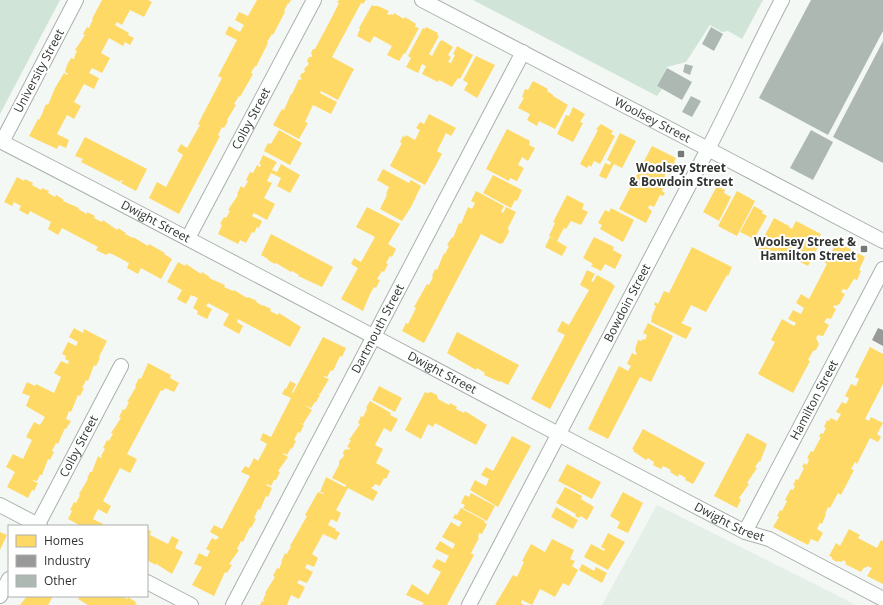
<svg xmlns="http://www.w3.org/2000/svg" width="883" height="605" font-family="'Open Sans',sans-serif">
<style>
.built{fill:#e4efe7}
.green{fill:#d0e4d7}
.homes{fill:#ffd966}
.industry{fill:#999}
.building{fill:#aeb8b2}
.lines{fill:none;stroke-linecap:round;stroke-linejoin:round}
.minor-casing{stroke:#acafad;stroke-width:16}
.minor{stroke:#fdfefe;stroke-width:14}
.poi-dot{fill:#747976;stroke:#fff;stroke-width:1.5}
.labels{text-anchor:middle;stroke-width:4;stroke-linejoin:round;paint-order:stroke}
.street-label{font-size:12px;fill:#303431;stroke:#fff}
.poi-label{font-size:12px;font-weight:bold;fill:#303431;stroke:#fff}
</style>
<rect width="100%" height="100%" fill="#f3f8f5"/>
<!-- built -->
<polygon class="built" points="657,505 856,605 602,605"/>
<!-- green -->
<g class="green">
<polygon points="0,0 60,0 0,114"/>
<polygon points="473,0 763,0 742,39 728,31 722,32 710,25 686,62 667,67 657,86 662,89 657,96"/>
</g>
<!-- homes -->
<g class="homes">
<polygon points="102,0 148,0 152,2 144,17 130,10 122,25 117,22 115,25 129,33 128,35 134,38 130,45 125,42 123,46 109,38 101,53 110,58 102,73 92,68 89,73 99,78 94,89 84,84 74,102 81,106 74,119 67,115 57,134 69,140 66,148 59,145 57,149 29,136 38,119 39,120 43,112 43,111 46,104 48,105 55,88 64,73 67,75 68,74 65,72 67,65 71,58 74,59 75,58 74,57 77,51 75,50 85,35 83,34 87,27 89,28 93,19 92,19"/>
<polygon points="257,0 291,0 289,4 288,3 284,11 285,12 273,35 272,34 267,42 268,43 256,67 255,66 251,73 253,74 240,97 239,96 234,104 236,105 227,120 228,121 224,128 222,127 218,135 220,136 179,214 149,198 157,182 166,187 183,155 177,151 181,144 187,148 200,125 198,124 222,78 218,76 237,40 225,34 229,26 240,32 244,25 235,20 239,12 248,16"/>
<polygon points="339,0 366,0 363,4 361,3 332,57 354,69 338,100 321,91 320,93 337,102 331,114 313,105 305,122 308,123 299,139 273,125 282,109 284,110 291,94 292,94 299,79 301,80 301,78 300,76 302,73 304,73 305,71 304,69 309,64 307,61 309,57 312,57 312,55 311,53 313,49 315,49 332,17 339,3 337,2"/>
<polygon points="372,5 374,6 378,6 389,11 387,14 390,15 391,14 393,15 394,13 404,19 405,17 416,24 415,27 419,28 405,54 404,53 399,61 387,55 392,46 374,36 370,43 357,36 360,29 359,28"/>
<polygon points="426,27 438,33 437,35 439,36 429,54 432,56 440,41 441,41 442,40 453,47 448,55 451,57 448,62 451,63 455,55 453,54 457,46 473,55 460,79 458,78 452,87 439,80 438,82 422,74 426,66 422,64 418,73 406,67 411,58 408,56 423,28 425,29"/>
<polygon points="476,56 495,65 477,98 464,90 468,83 463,80"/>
<polygon points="533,81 548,89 547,91 553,95 553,96 568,105 555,129 539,121 537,126 527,120 530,114 518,108 524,98 522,97 525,89 528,90"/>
<polygon points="573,107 585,114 580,122 583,123 573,142 557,134 566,115 569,116"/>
<polygon points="429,114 456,128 451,136 446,133 437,151 442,154 425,185 390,166 402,143 400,142 403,136 405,137 406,135 415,140 420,130 416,128 420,122 424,124"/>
<polygon points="601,124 613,131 611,134 615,136 600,164 594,161 591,167 589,165 587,168 580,164 598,130 596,129"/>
<polygon points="507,129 530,141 529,145 535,148 528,161 522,157 518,165 524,168 517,181 510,178 509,181 486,169"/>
<polygon points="279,130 302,143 290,165 264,151 268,143 271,144"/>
<polygon points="620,133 636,141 622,168 614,164 606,179 599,176 605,163 610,165 611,162 607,160"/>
<polygon points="85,137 147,169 136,191 121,183 123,180 121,180 120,182 81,162 83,159 75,156"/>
<polygon points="652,146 676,158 674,162 676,163 670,175 667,173 664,176 669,179 662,191 665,193 663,196 660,195 654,207 650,205 648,208 652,211 646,223 619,209"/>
<polygon points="263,155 277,162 272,170 277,172 281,164 300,175 290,193 277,186 281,178 271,173 267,181 272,183 264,198 275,204 267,220 254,213 252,216 262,221 259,228 257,227 254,233 252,232 246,243 240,240 238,244 218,234 222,225 220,224 224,217 226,218 230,211 228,210 238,195 237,194 241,186 244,188 248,181 246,180 250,172 253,173 257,165 260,167 261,165 259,164"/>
<polygon points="383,169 409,183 411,180 421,186 411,207 402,221 380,209 387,195 386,194 389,187 377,180"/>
<polygon points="493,175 522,190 517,201 515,200 511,208 483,193"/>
<polygon points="17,177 24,181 25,179 33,183 32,185 41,190 42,188 49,191 48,193 55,197 56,195 64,200 63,201 79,208 78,209 87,214 87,212 95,216 94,218 102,222 103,220 117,230 118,228 126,233 125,234 133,238 133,237 148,246 149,244 165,253 164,254 172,259 161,279 141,268 138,274 127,268 129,263 114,255 109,253 106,255 96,250 98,247 62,228 58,235 48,229 51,222 30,211 28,215 19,210 21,206 14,202 12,206 4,202"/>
<polygon points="717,186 725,190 724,193 731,197 719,221 703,212"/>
<polygon points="476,191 504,206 501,212 503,213 506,207 516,212 508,228 509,232 503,243 500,244 481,234 424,343 402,331 406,323 408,324 416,308 414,307 427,284 429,285 433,277 432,276 435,269 437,270 444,253 445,254 449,246 447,245 452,237 453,238 459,223 461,224 468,207 472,209 475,203 471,201"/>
<polygon points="737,191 755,201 737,236 718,226"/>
<polygon points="567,195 584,204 582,209 588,212 581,225 571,221 566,229 564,228 557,241 567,247 562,256 545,247 550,237 556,240 549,236 555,223 553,222"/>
<polygon points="754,206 763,211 762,213 767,216 754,239 740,232"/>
<polygon points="367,207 400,224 388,244 396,249 392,257 390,256 386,263 388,264 384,272 382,271 377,279 380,280 376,288 374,287 370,294 363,311 341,299 358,268 351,264 354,258 361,262 375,237 356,227"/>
<polygon points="611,208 634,220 623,242 600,229 602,225 598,223 605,210 609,212"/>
<polygon points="774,218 789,226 789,227 792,229 796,221 821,234 816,243 819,245 808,266 777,250 773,257 758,248"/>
<polygon points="271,234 333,267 322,287 298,276 299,275 292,271 291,272 276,263 275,264 268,260 268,259 261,255"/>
<polygon points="594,237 614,247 613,250 622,255 615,269 605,264 601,271 591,266 593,264 583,258"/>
<polygon points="837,242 865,257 859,270 861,271 857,280 854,279 847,290 843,289 841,292 845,294 839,305 838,304 837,306 834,305 833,307 836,309 831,319 827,318 824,322 829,325 823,336 818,335 816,338 819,344 816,350 813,351 808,360 810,361 793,393 758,374 775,342 771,340 782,319 794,326 796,323 788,319 793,310 801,314 804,308 796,303 801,294 809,299 827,264 825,263"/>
<polygon points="692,247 732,267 728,276 727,275 706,312 691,305 683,321 681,323 692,328 686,339 651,322 652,318 651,318 656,306 654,305 655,302 658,304 664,291 669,293"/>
<polygon points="178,262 185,266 186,264 201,274 202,272 210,277 209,278 225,285 224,287 233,291 234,290 247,298 248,297 257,301 256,302 263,306 263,305 271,309 270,311 278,315 279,313 301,327 290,347 238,319 237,322 243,326 239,334 223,325 229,314 208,303 206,306 212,309 207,319 197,314 198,311 193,308 198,298 191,295 186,304 177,299 182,290 167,282"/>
<polygon points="587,270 595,274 591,281 593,282 597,275 612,283 612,284 615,286 550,409 531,399 565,335 557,331 562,321 569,325 589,290 580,285"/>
<polygon points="648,323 673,336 651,382 640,377 608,439 588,429 619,366 628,371 631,366 627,364 632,353 636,355 637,353 635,352 636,350 635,349 638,340 641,341 643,339 645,340 647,335 643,333"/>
<polygon points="74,328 83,333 84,329 107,341 99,357 100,358 96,366 94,365 88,381 86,380 82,388 84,388 80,396 78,395 71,412 69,411 66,419 71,421 66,429 65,428 58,444 56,443 52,451 54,452 50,460 48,459 42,475 40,475 37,481 33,480 33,481 38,483 34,491 32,490 28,498 7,487 15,472 6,467 13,454 23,459 32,440 26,437 34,422 40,425 45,417 26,406 30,396 22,393 27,382 35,386 36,384 54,393 61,377 54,373 61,361 68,364 69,361 65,359 66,356 62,354 68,342 76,346 78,342 69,337"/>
<polygon points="457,332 519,365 508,385 500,381 500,382 484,375 485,373 477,368 476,370 447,353"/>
<polygon points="323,337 346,348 342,357 340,356 333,371 331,370 327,377 324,376 324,377 329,379 320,394 317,393 320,395 316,402 315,402 311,408 304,405 312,410 303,424 299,423 304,425 300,433 298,432 294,440 296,441 292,449 291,448 287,455 284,453 283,454 288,457 278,471 280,472 276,480 274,480 271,486 267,484 266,485 272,488 268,497 266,496 260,510 258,509 254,518 256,519 251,528 250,527 243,542 241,541 237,549 239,550 229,564 232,565 227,573 225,572 214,596 192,585 202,567 194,564 199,553 207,557 210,551 206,549 212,538 216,540 219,537 210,532 214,525 222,529 250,476 241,472 245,466 249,468 254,458 258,461 267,444 260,440 263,433 271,437 291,398 282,394 285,388 286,389 290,381 296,384 292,392 293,393"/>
<polygon points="870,347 883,354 883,384 865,419 869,421 871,417 883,423 877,434 881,437 878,442 870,438 857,464 855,462 851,469 854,470 841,495 838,493 830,508 828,507 825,514 826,514 822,524 820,523 817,529 823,533 818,542 811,539 808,545 773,527 779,517 777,516 780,510 782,511 787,501 785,500 791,489 793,490 795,486 793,485 796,479 798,480 804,468 802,467 804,463 807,465 809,459 807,458 811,451 813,452 821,437 819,437 821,433 823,434 826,428 824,427 827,420 829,421 831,418 837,421 841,414 836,412 842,402 846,404 849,398 845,396 851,384 856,386 859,379 855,377"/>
<polygon points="148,363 171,375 170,378 179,383 174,392 165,388 163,391 161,390 127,454 137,459 130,473 120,468 103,501 111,506 107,514 98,509 93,519 103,524 102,526 81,526 68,519 72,511 70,510 74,502 76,503 80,495 79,494 88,479 87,479 90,472 92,472 98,456 101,458 102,456 101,456 105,449 103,448 107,440 109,441 110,439 113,434 111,433 121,418 119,417 123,409 125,410 129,402 127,402 136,387 135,386 139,378 141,379"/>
<polygon points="379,386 402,398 395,412 372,400"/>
<polygon points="425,392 428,393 431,392 437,395 438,399 449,405 450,403 457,407 456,409 464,413 465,411 487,425 476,445 435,423 433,427 428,424 421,439 405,430"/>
<polygon points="370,401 391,413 390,415 398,419 391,432 384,428 375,445 383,449 376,463 390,471 386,479 384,478 380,486 375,484 373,487 372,487 371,488 378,492 373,501 348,488 336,510 341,513 337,522 331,519 328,525 336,529 335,530 340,533 336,540 323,534 312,554 318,558 314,567 307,564 305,568 313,572 307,583 299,580 297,583 305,587 299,599 291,595 287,605 260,605 262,601 265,602 263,600 266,593 265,593 275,577 273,576 277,568 279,569 282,562 281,562 285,553 289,555 287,553 291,547 290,546 307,516 305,515 309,508 318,492 323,494 324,493 320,492 326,477 345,487 346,485 332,478 339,465 339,461 344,456 343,453 344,450 348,449 349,450 350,448 347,447 351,440 349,440 360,424 358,423 361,416 363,417 367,409 366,408"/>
<polygon points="643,429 705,463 693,484 685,480 686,478 679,474 678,477 670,472 671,470 663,466 661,469 653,465 654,462 648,458 646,460 633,451 634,449 632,449"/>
<polygon points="747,433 767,444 760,462 759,461 755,467 757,468 747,483 749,484 739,498 741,500 737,508 714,496"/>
<polygon points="512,436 531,446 498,507 470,490 475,480 486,486 489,479 481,475 486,467 493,471"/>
<polygon points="567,464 601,482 592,499 558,481"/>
<polygon points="565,487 582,496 581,499 594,507 587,520 581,516 579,518 575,516 576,514 556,503"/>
<polygon points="623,492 643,503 628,533 617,528 620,522 610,516"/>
<polygon points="471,493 495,506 487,521 463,508 465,505 461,503 465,495 469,497"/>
<polygon points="556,507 578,520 573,529 551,517"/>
<polygon points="461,508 485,521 484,522 487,524 482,534 479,533 478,537 479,538 471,553 474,555 447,605 422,605 424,603 406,595 412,584 428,595 441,572 432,567 437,559 445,563 449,556 435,549 440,541 453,549 455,544 442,537 451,522 459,527 462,522 453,518 455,514 457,515"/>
<polygon points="147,529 151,531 150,535 168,544 172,536 179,540 175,548 183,552 172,574 158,565 157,563 156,565 148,561 149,560 147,559"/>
<polygon points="849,529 860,535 858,538 877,548 881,540 883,541 883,584 867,576 872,568 867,566 866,568 864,567 861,572 845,564 846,562 843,560 842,562 838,561 837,562 832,559 832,557 829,556 836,543 840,546"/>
<polygon points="0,532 7,535 0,550"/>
<polygon points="608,533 625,542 608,570 584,557 591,544 604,551 605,549 601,547"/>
<polygon points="552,539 574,550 570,559 575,561 572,566 578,570 569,586 563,583 555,597 540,589 532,605 522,600 521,603 524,605 495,605 513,575 517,577 524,562 522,561 531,544 545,552"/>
<polygon points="582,564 594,571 596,567 607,573 602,583 579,570"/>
<polygon points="27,596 53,596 48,605 20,605"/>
<polygon points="80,596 120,596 120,598 122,596 127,599 128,597 136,602 135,604 138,605 88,605 78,599"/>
</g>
<!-- industry -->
<polygon class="industry" points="878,328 883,330 883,346 872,340"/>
<!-- building -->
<g class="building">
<polygon points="811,0 883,0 883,31 828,135 759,98"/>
<polygon points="711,27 723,34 714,51 702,44"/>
<polygon points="883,41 883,163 833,137"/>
<polygon points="685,64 693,66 690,75 683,72"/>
<polygon points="667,68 692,82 682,100 657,86"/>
<polygon points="691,96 701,101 692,117 682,112"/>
<polygon points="811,130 833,142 813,180 790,168"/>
</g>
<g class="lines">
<defs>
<g id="minor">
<path id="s1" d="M76,0L2,142C251,270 497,403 745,532L769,539L883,599"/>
<path id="s2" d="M422,0L708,149L883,241"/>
<path id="s3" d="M188,238L314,0"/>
<polyline points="0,505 40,526"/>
<path id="s4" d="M37,526L121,366"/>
<path id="s5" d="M745,532L883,269"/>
<polyline points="147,582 191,605"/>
<polyline points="0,596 9,579"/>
<path id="s6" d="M233,605L523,52"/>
<path id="s7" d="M469,605L708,149C734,99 756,49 782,0"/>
</g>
</defs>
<!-- minor casing -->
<use href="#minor" class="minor-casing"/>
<!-- minor -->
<use href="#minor" class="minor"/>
</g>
<!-- markers -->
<g class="poi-dot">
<rect x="677" y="150" width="8" height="8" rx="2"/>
<rect x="860" y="245" width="8" height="8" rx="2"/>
</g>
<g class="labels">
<!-- street labels -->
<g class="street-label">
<text transform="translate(39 71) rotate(-62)" y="4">University Street</text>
<text dy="4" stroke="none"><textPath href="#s3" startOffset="135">Colby Street</textPath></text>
<text dy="4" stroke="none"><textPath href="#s2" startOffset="260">Woolsey Street</textPath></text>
<text dy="4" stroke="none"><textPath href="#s1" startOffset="333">Dwight Street</textPath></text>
<text dy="4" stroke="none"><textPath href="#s7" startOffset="341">Bowdoin Street</textPath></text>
<text dy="4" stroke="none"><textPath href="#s6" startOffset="312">Dartmouth Street</textPath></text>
<text dy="4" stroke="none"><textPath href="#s1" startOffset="657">Dwight Street</textPath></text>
<text dy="4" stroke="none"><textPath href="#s5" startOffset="149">Hamilton Street</textPath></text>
<text dy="4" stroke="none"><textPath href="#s4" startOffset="90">Colby Street</textPath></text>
<text dy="4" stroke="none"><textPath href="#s1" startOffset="981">Dwight Street</textPath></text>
</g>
<!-- poi labels -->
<g class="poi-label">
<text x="681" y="172">Woolsey Street<tspan x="681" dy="14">&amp; Bowdoin Street</tspan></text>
<text x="856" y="246" text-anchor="end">Woolsey Street &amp;<tspan x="856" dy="14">Hamilton Street</tspan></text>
</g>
</g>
<!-- legend -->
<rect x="8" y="525" width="140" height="72" fill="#ffffff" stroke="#acaead"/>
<rect x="16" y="535" width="20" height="12" fill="#ffd966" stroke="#acaead"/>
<text x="44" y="545" font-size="12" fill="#303431">Homes</text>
<rect x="16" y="555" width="20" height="12" fill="#999999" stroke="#acaead"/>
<text x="44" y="565" font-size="12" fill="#303431">Industry</text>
<rect x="16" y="575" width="20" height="12" fill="#aeb8b2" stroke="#acaead"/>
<text x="44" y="585" font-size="12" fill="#303431">Other</text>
</svg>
